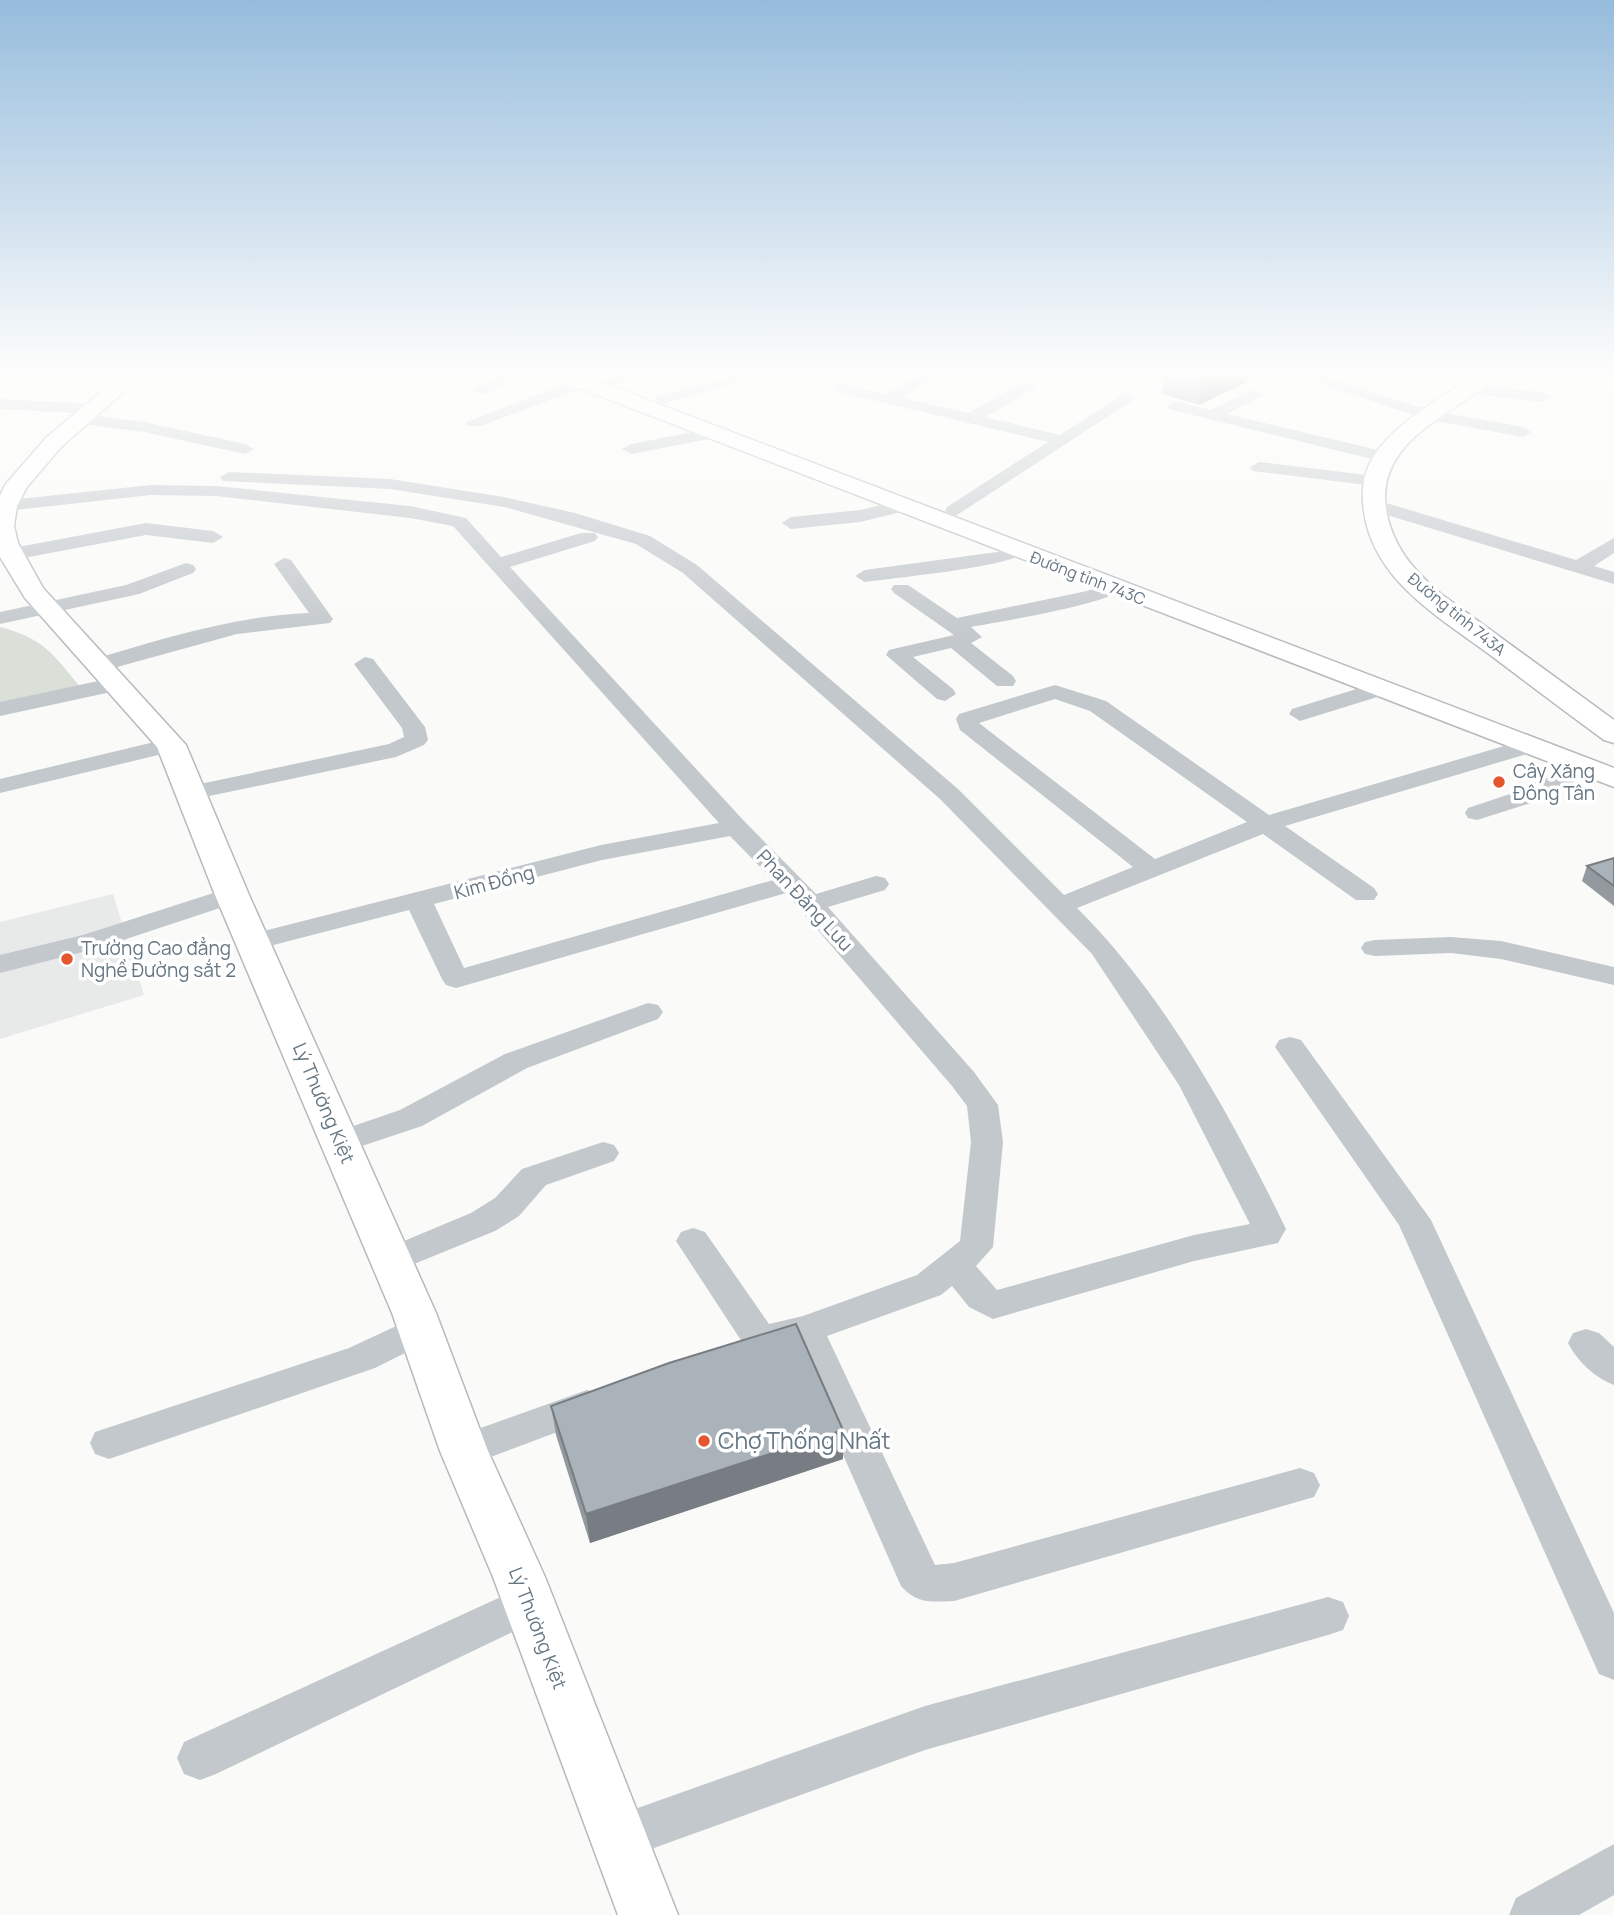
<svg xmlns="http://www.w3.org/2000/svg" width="1614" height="1915" font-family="Manrope,sans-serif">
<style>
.built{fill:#e8e9e9}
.green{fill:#dadfd7}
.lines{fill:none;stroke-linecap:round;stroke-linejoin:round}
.major-casing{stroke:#b5babe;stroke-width:3}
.minor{fill:#c3c8cc;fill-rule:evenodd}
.major{fill:#fff;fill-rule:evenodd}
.wall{fill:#929a9f}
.shaded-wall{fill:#777d82}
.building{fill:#aab3b9;stroke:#777d82;stroke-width:2}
.poi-dot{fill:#e4572e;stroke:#fff;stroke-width:2.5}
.labels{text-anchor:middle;stroke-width:7;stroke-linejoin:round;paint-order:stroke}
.far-street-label{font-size:16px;fill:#657683;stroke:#fff}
.poi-label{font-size:19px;fill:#657683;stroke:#fff;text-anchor:start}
.street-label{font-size:19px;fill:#657683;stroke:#fff}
.near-poi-label{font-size:23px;fill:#657683;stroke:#fff;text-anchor:start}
</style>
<rect width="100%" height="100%" fill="#fafaf8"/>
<!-- built -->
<polygon class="built" points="113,894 144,995 0,1039 0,922"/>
<!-- green -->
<path class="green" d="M0,627C46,639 53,655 83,690L0,706Z"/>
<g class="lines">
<defs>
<g id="major">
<polygon points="121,375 143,375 61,447 27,487 17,506 14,526 18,543 43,588 186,745 249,895 436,1313 488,1451 545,1577 678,1915 618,1915 493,1577 440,1451 392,1313 215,895 157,747 25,598 0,557 0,496 5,485 46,438"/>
<polygon points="553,375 582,375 1614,768 1614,787 556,379"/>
<path d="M1474,375H1497C1489,385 1477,392 1467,399C1427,426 1378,453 1386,509C1392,546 1413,570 1441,594L1614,720V743L1604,740C1567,713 1530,685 1493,657C1441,618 1373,581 1364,511C1361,493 1363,475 1372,459C1394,422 1440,400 1474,375Z"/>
</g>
</defs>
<!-- major casing -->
<use href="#major" class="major-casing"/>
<!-- minor -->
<g class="minor">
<polygon points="502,375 524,375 487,393 481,395 473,390"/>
<polygon points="617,375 646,375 613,386 605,381"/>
<polygon points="738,375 766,375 663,404 655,399 657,396"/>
<polygon points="919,375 939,375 902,398 968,413 1022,383 1034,383 1034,389 985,417 1060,435 1122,395 1128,393 1136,398 954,517 945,511 947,507 1048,442 835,391 833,388 841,383 885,394"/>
<polygon points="1294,375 1319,375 1429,410 1523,427 1531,432 1523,437 1425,419"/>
<polygon points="582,378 590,383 588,386 480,426 468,426 466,422"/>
<polygon points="1468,385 1543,392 1551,397 1543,402 1462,393 1460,390"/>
<polygon points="1254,389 1262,394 1260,397 1227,414 1390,453 1393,457 1384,462 1169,409 1167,406 1175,401 1210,410"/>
<polygon points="0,399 93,404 101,409 93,414 0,409"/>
<polygon points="80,414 144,422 245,444 254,449 245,454 144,432 74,423 72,419"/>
<polygon points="713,428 721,433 719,437 631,454 622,449 631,444"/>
<polygon points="1259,462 1375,476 1384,481 1375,486 1253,471 1250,467"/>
<path d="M229,472L390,479L504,497L575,513L650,536L697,565L958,789L1064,895L1133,867L960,730L956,719L959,714L1055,685L1106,701L1269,815L1521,741H1537L1541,746L1537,751L1285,826L1374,888L1378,894L1374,900H1356L1263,834L1077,908C1165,995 1232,1118 1286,1229L1278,1243L1194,1261L993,1319L969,1307L952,1286L941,1295L827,1336L935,1565L954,1563L1300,1468L1314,1473L1320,1485L1314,1497L954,1601C931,1602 917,1604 901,1586L795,1346L761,1355L748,1351L676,1241L681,1232L693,1228L705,1232L769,1324L803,1316L917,1275L960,1241L971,1142L967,1106L952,1086L786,893L456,988L446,985L442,979L409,910L254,950L244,948L240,942L244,936L601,845L719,823L453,526L410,518L216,496L151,495L6,511L0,509V501L151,485L216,486L410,506L466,518L501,557L581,533H595L598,537L595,541L510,567L745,822L816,894L876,876L885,878L889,884L885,890L828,907L974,1072L998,1105L1003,1142L993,1247L976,1266L997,1290L1194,1235L1250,1224L1179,1085L1092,954L940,799L683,573L636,544L504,507L390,489L223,481L220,477ZM1055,699L1090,711L1247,822L1155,859L979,723ZM730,836L773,880L464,968L434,904L602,860Z"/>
<polygon points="1373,499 1576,560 1614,538 1614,553 1594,566 1614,572 1614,584 1367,509 1364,505"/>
<polygon points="903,500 912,506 909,510 860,522 791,529 782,523 791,517 860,510"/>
<polygon points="146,523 213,531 223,537 213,543 146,535 13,560 3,554 13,548"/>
<path d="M1017,545L1024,547L1027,551C1014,567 892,578 865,582L855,576L865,570L997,552Z"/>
<path d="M284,558L291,560L330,615L333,619L330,623L237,634L99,672L88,665L91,660C162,639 234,616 309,613L274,564Z"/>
<polygon points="186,563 193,565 196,569 193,573 139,594 0,624 0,612 126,585"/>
<path d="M1113,582L1120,584L1123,588C1111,604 997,622 971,627L982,637L971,643L1013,676L1016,681L1013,686H997L951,648L913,657L953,689L956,694L945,701L937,699L886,655L889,650L954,635L894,593L891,589L894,585H908L957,618L1087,591Z"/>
<polygon points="365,657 373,659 425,727 428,740 424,745 396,757 190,800 181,798 178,793 181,788 389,744 404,737 402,728 354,664"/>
<polygon points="117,677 128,684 125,689 0,716 0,702"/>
<polygon points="1379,682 1387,684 1390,689 1387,694 1300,721 1289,714 1292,709"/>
<polygon points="171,738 179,740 183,745 179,750 0,793 0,779"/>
<polygon points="1585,760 1593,762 1597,767 1593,772 1534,802 1477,820 1468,818 1465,813 1468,808 1516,792"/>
<polygon points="232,887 241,889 245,895 241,901 102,947 0,973 0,955 83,935"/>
<polygon points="1451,937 1501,941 1614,967 1614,985 1501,959 1451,953 1375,956 1365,954 1361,948 1365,942 1375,940"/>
<polygon points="648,1003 658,1005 663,1012 658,1019 527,1068 422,1126 341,1153 330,1150 325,1142 330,1134 400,1110 505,1054"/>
<polygon points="1290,1037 1301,1040 1431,1220 1614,1613 1614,1680 1599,1674 1399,1225 1275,1047 1279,1040"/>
<polygon points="603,1142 614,1145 619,1153 614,1161 546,1185 519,1216 495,1231 392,1273 380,1269 375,1260 380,1251 471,1213 495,1198 522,1169"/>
<polygon points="420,1315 433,1319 438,1329 433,1339 375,1368 109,1459 95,1454 90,1443 95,1432 349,1348"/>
<path d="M1586,1329L1599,1333L1614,1347V1385C1595,1378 1577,1361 1568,1343L1573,1333Z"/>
<polygon points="587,1390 600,1394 606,1405 600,1416 464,1467 450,1463 445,1451 450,1439"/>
<polygon points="529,1584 544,1589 550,1603 544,1617 216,1774 200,1780 184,1774 177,1758 184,1742"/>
<polygon points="1328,1597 1343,1602 1349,1616 1343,1630 1328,1635 925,1750 618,1861 601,1855 595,1838 601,1821 618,1815 925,1706"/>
<polygon points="1614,1844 1614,1895 1579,1915 1509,1915 1516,1898"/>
</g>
<!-- major -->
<use href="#major" class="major"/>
</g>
<!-- wall -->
<g class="wall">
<polygon points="1165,375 1248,375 1247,382 1199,405 1162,394"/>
<polygon points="1614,858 1614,906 1582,881 1587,866"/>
<polygon points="551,1406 843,1430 843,1459 590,1543 556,1435"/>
</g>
<!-- shaded-wall -->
<g class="shaded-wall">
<polygon points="1204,375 1248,375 1247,382 1199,405"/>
<polygon points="843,1430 843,1459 590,1543 586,1514"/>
</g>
<!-- building -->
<g class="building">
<polygon points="1614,858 1614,886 1587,866"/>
<polygon points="796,1324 843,1430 586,1514 551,1406 669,1363"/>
</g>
<!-- sky -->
<linearGradient id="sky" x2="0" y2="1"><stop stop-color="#96bcdc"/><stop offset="0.58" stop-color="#fdfdfc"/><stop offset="1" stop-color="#fdfdfc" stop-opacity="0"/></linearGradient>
<rect width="1614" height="643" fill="url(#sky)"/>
<!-- markers -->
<g class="poi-dot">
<circle cx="1499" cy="782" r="7"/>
<circle cx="67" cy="959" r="7"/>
<circle cx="704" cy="1441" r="7"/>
</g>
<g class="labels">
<!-- far-street labels -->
<g class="far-street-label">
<text transform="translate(1088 578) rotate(21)" y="6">Đường tỉnh 743C</text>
<text transform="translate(1457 614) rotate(39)" y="6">Đường tỉnh 743A</text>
</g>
<!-- poi labels -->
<g class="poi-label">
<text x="1513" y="778">Cây Xăng<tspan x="1513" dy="22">Đông Tân</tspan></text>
<text x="81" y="955">Trường Cao đẳng<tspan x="81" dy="22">Nghề Đường sắt 2</tspan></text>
</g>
<!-- street labels -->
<g class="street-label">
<text transform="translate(494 882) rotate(-15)" y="7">Kim Đồng</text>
<text transform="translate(805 900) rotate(47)" y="7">Phan Đăng Lưu</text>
<text transform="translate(324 1103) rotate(67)" y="7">Lý Thường Kiệt</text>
<text transform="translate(538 1628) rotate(69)" y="7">Lý Thường Kiệt</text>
</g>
<!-- near-poi labels -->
<g class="near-poi-label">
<text x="718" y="1449">Chợ Thống Nhất</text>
</g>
</g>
</svg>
